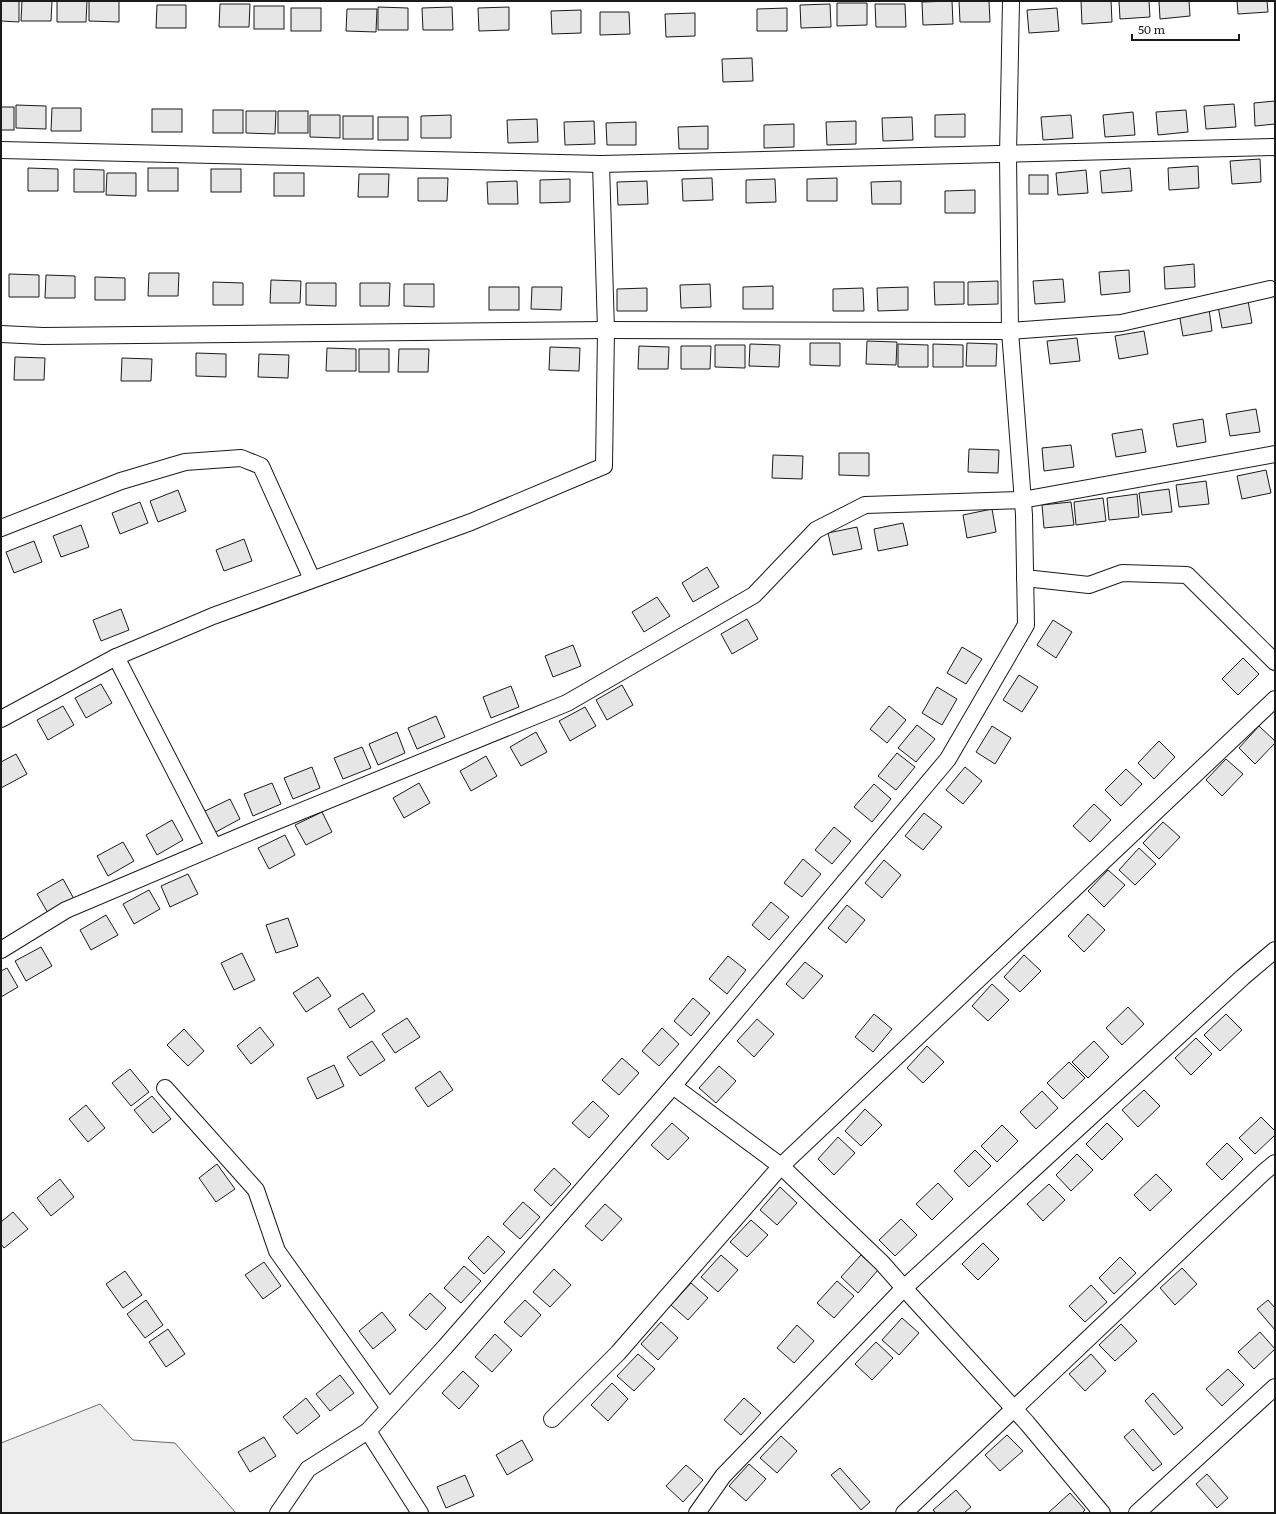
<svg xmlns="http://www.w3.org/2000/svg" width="1276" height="1514" font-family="Literata,serif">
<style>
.built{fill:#ededed;stroke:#6a6a6a}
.building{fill:#e6e6e6;stroke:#1a1a1a}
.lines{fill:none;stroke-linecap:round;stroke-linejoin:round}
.minor-casing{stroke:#1a1a1a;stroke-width:18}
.minor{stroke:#fff;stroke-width:16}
</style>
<rect width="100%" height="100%" fill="#fff"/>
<!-- built -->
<polygon class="built" points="100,1404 133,1440 175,1443 236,1513 1,1513 1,1443"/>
<!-- building -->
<g class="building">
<polygon points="1,1 19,1 19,22 1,21"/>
<polygon points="22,1 52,1 51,21 21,21"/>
<polygon points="57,1 87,1 86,22 57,22"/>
<polygon points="89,1 119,1 119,22 89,21"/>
<polygon points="952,1 953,24 923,25 922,2"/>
<polygon points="959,1 989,1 990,22 960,22"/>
<polygon points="1081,1 1111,1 1112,22 1082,24"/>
<polygon points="1119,1 1149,1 1150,17 1120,19"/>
<polygon points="1159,1 1189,1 1190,16 1160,19"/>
<polygon points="1237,1 1267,1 1268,12 1238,14"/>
<polygon points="837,3 867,3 867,25 837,26"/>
<polygon points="220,4 250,4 249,27 219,27"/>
<polygon points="830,4 831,27 801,28 800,5"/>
<polygon points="875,4 905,4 906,27 876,27"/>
<polygon points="157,5 186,5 186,28 156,28"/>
<rect x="254" y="6" width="30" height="23"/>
<polygon points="378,7 408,8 408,30 378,30"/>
<polygon points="452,7 453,30 423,30 422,8"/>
<polygon points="509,7 509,30 479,31 478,8"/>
<rect x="291" y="8" width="30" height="23"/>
<polygon points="787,8 787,31 757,31 757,9"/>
<polygon points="1057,8 1059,31 1029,33 1027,10"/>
<polygon points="347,9 377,9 376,32 346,31"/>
<polygon points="581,10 581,33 552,34 551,11"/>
<polygon points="600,12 629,12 630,34 600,35"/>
<polygon points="695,13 695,36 666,37 665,14"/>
<polygon points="752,58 753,81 723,82 722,59"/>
<polygon points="1275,101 1275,124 1255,126 1254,103"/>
<polygon points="1234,104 1236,127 1206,129 1204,106"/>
<polygon points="16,105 46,106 46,129 16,128"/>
<rect x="1" y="107" width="13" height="23"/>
<polygon points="52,108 81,108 81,131 51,131"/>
<rect x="152" y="109" width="30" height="23"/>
<rect x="213" y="110" width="30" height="23"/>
<polygon points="1186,110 1188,132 1158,135 1156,112"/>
<polygon points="246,111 276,111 275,134 246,133"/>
<rect x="278" y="111" width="30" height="22"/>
<polygon points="1133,112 1135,135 1105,137 1103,115"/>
<polygon points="965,114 965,137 935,137 935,115"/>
<polygon points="310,115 340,115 340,138 310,137"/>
<polygon points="451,115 451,138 421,138 421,116"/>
<polygon points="1071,115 1073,138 1043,140 1041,117"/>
<rect x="343" y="116" width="30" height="23"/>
<rect x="378" y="117" width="30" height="23"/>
<polygon points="912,117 913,140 883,141 882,118"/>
<polygon points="537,119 538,142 508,143 507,120"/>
<polygon points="594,121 595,144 565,145 564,122"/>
<polygon points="856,121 856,144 827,145 826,122"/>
<polygon points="636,122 636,145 607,145 606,123"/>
<polygon points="794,124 794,147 764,148 764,125"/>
<polygon points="708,126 708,149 679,149 678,127"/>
<polygon points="1260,159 1261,182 1232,184 1230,161"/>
<polygon points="1198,166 1199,188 1169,190 1168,168"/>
<polygon points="28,168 58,169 58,191 28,191"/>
<rect x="148" y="168" width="30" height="23"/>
<polygon points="1130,168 1132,191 1102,193 1100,171"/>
<polygon points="74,169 104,170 104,192 74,192"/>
<rect x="211" y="169" width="30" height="23"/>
<polygon points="1086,170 1088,193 1058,195 1056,173"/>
<polygon points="107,173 136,173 136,196 106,195"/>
<rect x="274" y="173" width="30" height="23"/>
<polygon points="359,174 389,174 388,197 358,197"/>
<rect x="1029" y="175" width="19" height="19"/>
<polygon points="418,178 448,178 447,201 418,201"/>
<polygon points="712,178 713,200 683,201 682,179"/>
<polygon points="837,178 837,201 807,201 807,179"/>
<polygon points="570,179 570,202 540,203 540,180"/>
<polygon points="775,179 776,202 746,203 746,180"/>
<polygon points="517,181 518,204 488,204 487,182"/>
<polygon points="647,181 648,204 618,205 617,182"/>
<polygon points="901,181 901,204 872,204 871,182"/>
<polygon points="975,190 975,213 945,213 945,191"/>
<polygon points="1194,264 1195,287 1165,289 1164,267"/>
<polygon points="1129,270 1130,292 1101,295 1099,272"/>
<polygon points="149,273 179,273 178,296 148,296"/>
<polygon points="9,274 39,275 39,297 9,297"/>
<polygon points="46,275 75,276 75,298 45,298"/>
<polygon points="95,277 125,278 125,300 95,300"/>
<polygon points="1063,279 1065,302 1035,304 1033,281"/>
<polygon points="271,280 301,281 300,303 270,303"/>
<polygon points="998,281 998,304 968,305 968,282"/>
<polygon points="213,282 243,283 243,305 213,305"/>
<polygon points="934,282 964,282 964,304 935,305"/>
<polygon points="306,283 336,283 336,306 306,305"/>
<polygon points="360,283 390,283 389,306 360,306"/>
<polygon points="404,284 434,284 434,307 404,306"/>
<polygon points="710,284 711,307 681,308 680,285"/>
<polygon points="773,286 773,309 743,309 743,287"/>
<rect x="489" y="287" width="30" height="23"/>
<polygon points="532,287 562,287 561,310 531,309"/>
<polygon points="908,287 908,310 878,311 877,288"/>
<polygon points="647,288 647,311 617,311 617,289"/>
<polygon points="863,288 864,311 833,311 833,289"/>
<polygon points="1248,301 1252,323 1222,328 1218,306"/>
<polygon points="1209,309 1212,331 1183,336 1179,313"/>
<polygon points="1144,331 1148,354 1119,359 1115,336"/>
<polygon points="1077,338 1080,361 1050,364 1047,341"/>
<polygon points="867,341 897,342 896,365 866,364"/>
<polygon points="810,343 840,343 840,366 810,365"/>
<polygon points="967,343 997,344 996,366 966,366"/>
<polygon points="750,344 780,345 779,367 749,366"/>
<polygon points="898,344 928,345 928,367 898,367"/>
<polygon points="933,344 963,345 963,367 933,367"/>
<polygon points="715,345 745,345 745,368 715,367"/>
<polygon points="639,346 669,347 668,369 638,369"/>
<polygon points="681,346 711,346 710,369 681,369"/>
<polygon points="550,347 580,348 579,371 549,370"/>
<polygon points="327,348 356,349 356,371 326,371"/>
<rect x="359" y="349" width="30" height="23"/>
<polygon points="399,349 429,349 428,372 398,372"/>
<polygon points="196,353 226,354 226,377 196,376"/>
<polygon points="259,354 289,355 288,378 258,377"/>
<polygon points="15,357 45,358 44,380 14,380"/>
<polygon points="122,358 152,359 151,381 121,381"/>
<polygon points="1256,409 1260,432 1230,436 1226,414"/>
<polygon points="1203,419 1206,442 1177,447 1173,424"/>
<polygon points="1142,429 1146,452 1116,457 1112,434"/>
<polygon points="1071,445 1074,467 1044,471 1042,448"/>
<polygon points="969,449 999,450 998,473 968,472"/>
<polygon points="839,453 869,453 869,476 839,475"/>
<polygon points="773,455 803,456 802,479 772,478"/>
<polygon points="1266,470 1271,493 1242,499 1237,476"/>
<polygon points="1206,481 1209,504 1179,507 1176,485"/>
<polygon points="1169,489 1172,512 1142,515 1139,493"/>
<polygon points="178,490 186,511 158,522 150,501"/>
<polygon points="1137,494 1139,517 1109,520 1107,498"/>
<polygon points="1103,498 1106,521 1076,525 1074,502"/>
<polygon points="140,502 148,523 120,534 112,513"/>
<polygon points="1071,502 1074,525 1044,528 1042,505"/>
<polygon points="992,509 996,532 967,538 963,515"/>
<polygon points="903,523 908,545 878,551 874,529"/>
<polygon points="81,525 89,547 61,557 53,536"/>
<polygon points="857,527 862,549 833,555 828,533"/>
<polygon points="244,539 252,561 224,571 216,550"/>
<polygon points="34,541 42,562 14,573 6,552"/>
<polygon points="707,567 719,587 693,602 682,583"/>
<polygon points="657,597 670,616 644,632 632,612"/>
<polygon points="121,609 129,630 101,641 93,620"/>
<polygon points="747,619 758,639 732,654 721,634"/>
<polygon points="1053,620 1072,632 1056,658 1037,645"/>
<polygon points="573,645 581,666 553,677 545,656"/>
<polygon points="962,647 982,659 966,684 947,673"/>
<polygon points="1243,658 1259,674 1238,695 1222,679"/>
<polygon points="1019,675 1038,687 1022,712 1003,700"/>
<polygon points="101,684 112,703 86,718 75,698"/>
<polygon points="622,685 633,705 607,720 596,700"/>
<polygon points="511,686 519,707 491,718 483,697"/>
<polygon points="937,687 957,699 942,725 922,713"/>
<polygon points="63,706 74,725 48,740 37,720"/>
<polygon points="889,706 906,720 887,743 870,729"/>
<polygon points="585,707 596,726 570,741 559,721"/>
<polygon points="436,716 445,737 417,749 408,728"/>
<polygon points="917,725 935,739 916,762 898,748"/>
<polygon points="992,726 1011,738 995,764 976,752"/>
<polygon points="1259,726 1275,741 1275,743 1255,764 1239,748"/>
<polygon points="397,732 405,753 378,765 369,744"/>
<polygon points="536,732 547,752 521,766 510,747"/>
<polygon points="1159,741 1175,757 1154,779 1138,763"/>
<polygon points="362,747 371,768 343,779 334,758"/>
<polygon points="897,753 915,767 896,790 878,776"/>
<polygon points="16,754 27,774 1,788 1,762"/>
<polygon points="486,756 497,776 471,791 460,771"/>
<polygon points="1226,759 1243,774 1222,796 1206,780"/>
<polygon points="312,767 320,788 293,799 284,778"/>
<polygon points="965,767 982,781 963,804 946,790"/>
<polygon points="1126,769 1142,784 1121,806 1105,790"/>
<polygon points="272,783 281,804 253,816 244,794"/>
<polygon points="419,783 430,803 404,818 393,798"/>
<polygon points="874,784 891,799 872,822 854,807"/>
<polygon points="230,799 240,819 214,833 203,812"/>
<polygon points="1094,804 1111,820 1090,842 1073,826"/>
<polygon points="322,812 332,832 306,845 295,825"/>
<polygon points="924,813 942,827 923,850 905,836"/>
<polygon points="172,820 183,840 157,855 146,835"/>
<polygon points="1163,822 1180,837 1159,859 1143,843"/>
<polygon points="834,827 851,841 832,864 815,850"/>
<polygon points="285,835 295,855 269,869 258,848"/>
<polygon points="123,842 134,861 108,876 97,856"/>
<polygon points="1139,848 1156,864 1135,885 1119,870"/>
<polygon points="803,859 821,874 802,897 784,883"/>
<polygon points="884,860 901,875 882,898 865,883"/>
<polygon points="1108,870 1125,885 1104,907 1088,891"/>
<polygon points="188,874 198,894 170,907 161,886"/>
<polygon points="63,879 74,899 48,913 37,894"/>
<polygon points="149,890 160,909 134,924 123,904"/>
<polygon points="771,902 789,917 769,940 752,925"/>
<polygon points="847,905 865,920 846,943 828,928"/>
<polygon points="1088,914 1105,930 1084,952 1068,936"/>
<polygon points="106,915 118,935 91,950 80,930"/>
<polygon points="288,918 298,946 276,953 266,925"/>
<polygon points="41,947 52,966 26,981 15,961"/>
<polygon points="242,953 255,980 234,990 221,963"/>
<polygon points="1024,955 1041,971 1020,992 1004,977"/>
<polygon points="728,956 746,970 727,994 709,979"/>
<polygon points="805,962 823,976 803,999 786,984"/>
<polygon points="7,968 18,987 1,997 1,971"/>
<polygon points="318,977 331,996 306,1012 293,993"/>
<polygon points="992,984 1009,1000 988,1021 972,1006"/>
<polygon points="363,993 375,1011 350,1028 338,1009"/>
<polygon points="693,998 710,1013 691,1036 674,1021"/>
<polygon points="1128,1007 1144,1024 1122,1045 1106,1028"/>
<polygon points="874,1014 892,1029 873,1052 855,1037"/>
<polygon points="1226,1014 1242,1030 1220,1051 1204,1035"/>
<polygon points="407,1018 420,1037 395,1053 382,1034"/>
<polygon points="757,1019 774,1034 754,1057 737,1041"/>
<polygon points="260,1027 274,1045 251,1064 237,1046"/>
<polygon points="662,1028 679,1044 659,1066 642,1051"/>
<polygon points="184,1029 204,1051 188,1066 167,1045"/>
<polygon points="1196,1038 1212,1054 1191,1075 1175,1058"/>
<polygon points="372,1041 385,1060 360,1076 347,1057"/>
<polygon points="1094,1041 1109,1057 1088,1078 1072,1062"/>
<polygon points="927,1046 944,1062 923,1083 907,1068"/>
<polygon points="622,1058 639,1073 619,1095 602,1080"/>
<polygon points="1069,1062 1085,1078 1063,1099 1047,1083"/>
<polygon points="334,1065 344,1086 317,1099 307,1078"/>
<polygon points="719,1066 736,1081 716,1103 699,1088"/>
<polygon points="130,1069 149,1092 131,1106 112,1083"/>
<polygon points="440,1071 453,1090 428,1107 415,1088"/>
<polygon points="1144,1090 1160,1106 1138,1127 1122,1110"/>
<polygon points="1042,1091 1058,1108 1036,1129 1020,1112"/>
<polygon points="152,1096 171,1119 153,1133 134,1110"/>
<polygon points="593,1101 609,1116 589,1138 572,1123"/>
<polygon points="86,1105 105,1128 88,1142 69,1119"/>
<polygon points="865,1109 882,1125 861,1146 845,1131"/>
<polygon points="1261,1117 1275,1131 1275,1135 1255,1154 1239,1138"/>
<polygon points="672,1123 689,1138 668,1160 651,1145"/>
<polygon points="1107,1123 1123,1139 1102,1160 1086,1144"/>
<polygon points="1002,1125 1018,1141 997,1162 981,1146"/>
<polygon points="838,1137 855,1153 834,1175 818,1159"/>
<polygon points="1227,1143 1243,1159 1222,1180 1206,1164"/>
<polygon points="975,1150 991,1166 969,1187 954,1171"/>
<polygon points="1077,1154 1093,1170 1071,1191 1056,1175"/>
<polygon points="217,1164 235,1189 216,1202 199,1178"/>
<polygon points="554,1168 571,1184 551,1206 534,1190"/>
<polygon points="1156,1174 1172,1190 1150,1211 1134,1195"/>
<polygon points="60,1179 74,1197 51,1216 37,1198"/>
<polygon points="938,1183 953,1199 932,1220 916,1204"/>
<polygon points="1049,1184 1065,1200 1043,1221 1027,1204"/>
<polygon points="780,1187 797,1203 777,1225 760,1210"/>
<polygon points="523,1202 540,1217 520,1239 503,1224"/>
<polygon points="605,1204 622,1219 602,1241 585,1226"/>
<polygon points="13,1212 28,1229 4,1248 1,1244 1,1222"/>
<polygon points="901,1219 917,1235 895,1256 879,1240"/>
<polygon points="751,1220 768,1235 747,1257 730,1242"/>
<polygon points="488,1236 505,1252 484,1274 468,1258"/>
<polygon points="983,1243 999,1259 978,1280 962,1264"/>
<polygon points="721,1255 738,1270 718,1292 701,1277"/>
<polygon points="861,1255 878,1270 858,1293 841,1277"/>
<polygon points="1120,1257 1136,1273 1114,1294 1099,1278"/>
<polygon points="264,1262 281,1286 263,1299 245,1275"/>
<polygon points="464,1266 481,1281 461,1303 444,1288"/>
<polygon points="1182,1268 1197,1284 1175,1305 1160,1288"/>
<polygon points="554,1269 571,1285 550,1307 533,1292"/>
<polygon points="125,1271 142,1295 123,1308 106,1284"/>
<polygon points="837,1281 854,1296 834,1318 817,1303"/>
<polygon points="691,1283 708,1298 688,1320 671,1305"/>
<polygon points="1091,1285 1107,1302 1085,1322 1069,1306"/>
<polygon points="430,1293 446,1308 426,1330 409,1315"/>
<polygon points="146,1300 163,1325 145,1338 127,1314"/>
<polygon points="525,1300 541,1315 521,1337 504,1322"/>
<polygon points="1268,1300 1275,1308 1275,1330 1257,1309"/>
<polygon points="382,1312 396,1330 373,1349 359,1331"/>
<polygon points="902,1318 919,1333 899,1355 882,1340"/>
<polygon points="661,1322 678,1338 658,1360 641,1344"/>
<polygon points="1121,1324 1137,1341 1115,1361 1099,1345"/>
<polygon points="797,1325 814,1341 794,1363 777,1348"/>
<polygon points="168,1329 185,1354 166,1367 149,1342"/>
<polygon points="1260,1332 1275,1349 1254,1369 1238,1352"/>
<polygon points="495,1334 512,1350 492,1372 475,1357"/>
<polygon points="876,1342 893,1358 872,1380 855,1364"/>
<polygon points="638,1354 655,1369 634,1391 617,1376"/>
<polygon points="1091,1354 1106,1371 1085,1391 1069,1374"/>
<polygon points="1228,1369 1244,1385 1222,1406 1206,1389"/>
<polygon points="463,1371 479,1386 459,1409 442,1393"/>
<polygon points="340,1375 354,1393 330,1411 316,1394"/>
<polygon points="612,1383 628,1399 608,1421 591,1405"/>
<polygon points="1153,1393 1183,1428 1174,1435 1145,1401"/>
<polygon points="306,1398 320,1416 297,1434 283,1417"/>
<polygon points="744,1398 761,1413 741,1435 724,1420"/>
<polygon points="1133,1429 1162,1464 1153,1471 1124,1437"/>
<polygon points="1007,1435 1023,1451 1000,1471 985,1455"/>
<polygon points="781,1436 797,1451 777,1473 760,1458"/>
<polygon points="264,1437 276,1456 250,1472 238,1452"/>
<polygon points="522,1440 533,1460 507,1475 496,1455"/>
<polygon points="749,1464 766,1479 746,1501 729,1486"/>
<polygon points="686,1465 703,1480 683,1502 666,1486"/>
<polygon points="840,1468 870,1502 861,1510 831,1475"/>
<polygon points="1207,1474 1228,1498 1217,1508 1196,1484"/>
<polygon points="465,1475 474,1496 446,1508 437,1487"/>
<polygon points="956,1490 971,1507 964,1513 936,1513 933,1510"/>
<polygon points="1070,1493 1085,1510 1082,1513 1048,1513"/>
</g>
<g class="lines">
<defs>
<g id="minor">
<polyline points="1,150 601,164 1275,147"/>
<polyline points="1,334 43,336 606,330 1010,331 1121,323 1270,289"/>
<polyline points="1,528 121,481 185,462 241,458 261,466 312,579"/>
<polyline points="1025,578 1089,585 1122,573 1187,575 1275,662"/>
<polyline points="116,657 214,847"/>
<polyline points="1,719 116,657 213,616 471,522 604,466 606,330 601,164"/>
<polyline points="1,950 66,910 255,830 567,703 754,595 816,530 865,505 1022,500 1275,454"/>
<polyline points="673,1086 781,1166 882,1263 904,1288 1027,1423 1102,1513"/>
<polyline points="165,1088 256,1190 277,1251 389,1408"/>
<polyline points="552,1419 618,1353 781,1166 1275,699"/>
<polyline points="368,1431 420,1513"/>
<polyline points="278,1513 308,1469 368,1431 445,1347 673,1086 948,759 1026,625 1024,515 1010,331 1008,155 1011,1"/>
<polyline points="697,1513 723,1476 904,1288 1243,977 1275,950"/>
<polyline points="904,1513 1264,1172 1275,1163"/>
<polyline points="1137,1513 1275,1387"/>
</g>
</defs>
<!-- minor casing -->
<use href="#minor" class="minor-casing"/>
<!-- minor -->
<use href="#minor" class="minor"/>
</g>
<!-- border -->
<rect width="1276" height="1514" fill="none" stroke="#1a1a1a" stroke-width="4"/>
<!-- scale -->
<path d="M1132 34v6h107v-6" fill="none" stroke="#1a1a1a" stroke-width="2"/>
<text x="1138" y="34" font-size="12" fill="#1a1a1a" stroke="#ffffff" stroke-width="3" paint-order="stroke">50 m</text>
</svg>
